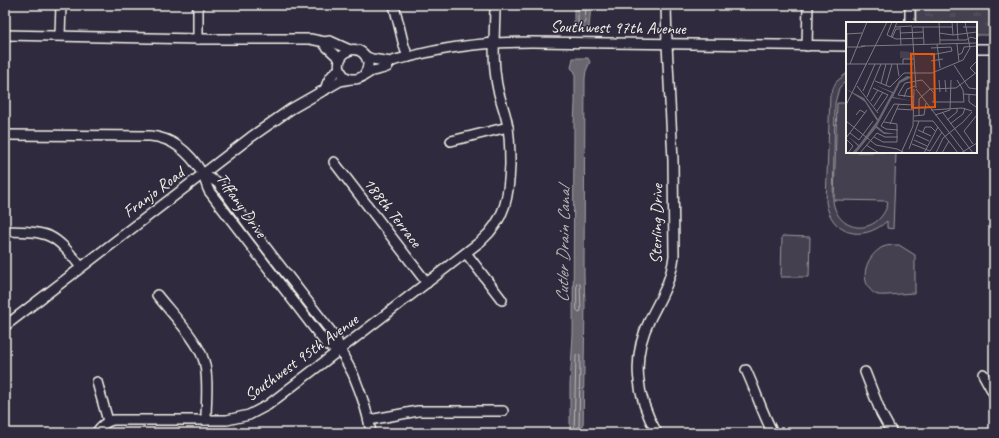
<svg xmlns="http://www.w3.org/2000/svg" width="999" height="438" font-family="Caveat,sans-serif">
<style>
.green{fill:#454050;stroke:#9c989c}
.park{fill:url(#park-tufts);stroke:#9c989c}
.water{fill:#6a6670;stroke:#a19ea0}
.lines{fill:none;stroke-linecap:round;stroke-linejoin:round}
.shore{stroke:#bdb9b8;stroke-width:1}
.minor-casing{stroke:#f4f1e8;stroke-width:12}
.minor{stroke:#2f2a3d;stroke-width:9}
.labels{text-anchor:middle;stroke-width:3;stroke-linejoin:round;paint-order:stroke}
.street-label{font-size:17px;fill:#f4f1e8;stroke:#2f2a3d}
.water-label{font-size:18px;font-style:italic;fill:#b6b2b2;stroke:#2f2a3d}
.inset-road{fill:none;stroke:#7e7a81;stroke-width:1}
.view{fill:#e8590c;fill-opacity:0.15;stroke:#e8590c;stroke-width:2}
.inset-edge{fill:none;stroke:#f4f1e8;stroke-width:2}
</style>
<defs>
<pattern id="park-tufts" width="24" height="20" patternUnits="userSpaceOnUse"><rect width="24" height="20" fill="#454050"/><path d="M3 7l-1-3M5 7V3M7 7l1-3M15 17l-1-3M17 17v-4M19 17l1-3" fill="none" stroke="#605c69"/></pattern>
</defs>
<rect width="100%" height="100%" fill="#2f2a3d"/>
<filter id="ink" filterUnits="userSpaceOnUse"><feTurbulence type="fractalNoise" baseFrequency=".025" numOctaves="2"/><feDisplacementMap in="SourceGraphic" scale="8" xChannelSelector="R" yChannelSelector="G"/><feConvolveMatrix kernelMatrix="1 2 1 2 8 2 1 2 1" color-interpolation-filters="sRGB"/></filter>
<g filter="url(#ink)">
<!-- green -->
<g class="green">
<path d="M847,73V80L839,88L835,103L833,201C838,235 879,236 888,203L887,201L834,200L837,103H847V152H896L893,229L887,228V221C863,243 831,235 826,202L830,95L836,82Z"/>
<polygon points="782,236 810,237 809,277 781,277"/>
<path d="M899,245L915,255V293C907,293 886,296 878,295C874,294 871,291 869,288C860,274 868,256 881,248C886,245 894,245 899,245Z"/>
</g>
<!-- park -->
<polygon class="park" points="916,5 994,5 994,35 976,35 976,23 916,23"/>
<!-- water -->
<g class="water">
<polygon points="566,5 591,5 589,28 574,28 574,6 572,5 569,7"/>
<polygon points="573,58 588,58 590,62 586,71 585,78 584,274 585,305 583,433 570,433 570,385 573,334 574,123 575,103 575,72 571,68"/>
</g>
<g class="lines">
<!-- shore -->
<g class="shore">
<polyline points="578,5 578,22 583,24 585,22 586,5"/>
<polygon points="577,283 580,284 581,311 579,312 577,310"/>
<polyline points="574,433 576,356 578,354 580,356 579,433"/>
</g>
<defs>
<g id="minor">
<polyline points="394,5 404,46 408,57"/>
<polyline points="910,23 910,5"/>
<polyline points="5,35 198,39 310,39 325,42 330,41 350,50"/>
<polyline points="60,35 61,5"/>
<polyline points="198,39 198,5"/>
<polyline points="325,42 325,45 340,59"/>
<polyline points="807,46 808,5"/>
<polyline points="976,49 994,49"/>
<polyline points="367,57 372,59 391,62"/>
<path d="M364,75C377,58 355,40 343,55C335,64 341,79 353,79C360,80 366,74 372,71C377,70 383,69 387,67C388,66 389,63 391,62C396,59 403,58 409,57C449,46 490,42 532,42L847,46"/>
<path d="M325,90C327,82 332,73 340,69"/>
<path d="M5,135L150,136C174,138 190,153 202,173C205,179 206,185 209,191L327,345L339,351"/>
<polyline points="451,141 508,127"/>
<polyline points="334,162 427,283"/>
<path d="M203,174L218,183L257,236L336,338C340,353 346,360 353,374C361,393 368,412 371,433"/>
<path d="M5,231C50,232 53,232 81,267"/>
<polyline points="466,253 502,300"/>
<path d="M157,295C171,313 198,340 204,361C209,379 206,401 206,420"/>
<polyline points="5,326 251,137 291,109 340,81 350,79"/>
<path d="M746,370C756,391 762,413 773,433"/>
<polyline points="865,372 881,413 892,433"/>
<polyline points="983,374 994,394"/>
<polyline points="97,382 108,421"/>
<polyline points="369,420 418,411 503,411"/>
<path d="M96,433C101,426 105,422 113,420H227L249,415L268,405L481,241C506,219 509,195 510,164C510,150 510,136 507,122C504,107 497,93 496,78C492,54 495,29 495,5"/>
<path d="M657,433C636,397 631,357 650,319C661,297 671,282 674,256L673,160L667,44L666,5"/>
</g>
</defs>
<!-- minor casing -->
<use href="#minor" class="minor-casing"/>
<!-- minor -->
<use href="#minor" class="minor"/>
</g>
</g>
<g class="labels">
<!-- street labels -->
<g class="street-label">
<text transform="translate(618 27) rotate(1)" y="6">Southwest 97th Avenue</text>
<text transform="translate(153 192) rotate(-37)" y="6">Franjo Road</text>
<text transform="translate(242 205) rotate(55)" y="6">Tiffany Drive</text>
<text transform="translate(393 212) rotate(52)" y="6">188th Terrace</text>
<text transform="translate(656 224) rotate(-89)" y="6">Sterling Drive</text>
<text transform="translate(301 357) rotate(-36)" y="6">Southwest 95th Avenue</text>
</g>
<!-- water labels -->
<g class="water-label">
<text transform="translate(563 245) rotate(-89)" y="6">Cutler Drain Canal</text>
</g>
</g>
<!-- overview -->
<g transform="translate(846 22)">
<rect width="131" height="131" fill="#2f2a3d"/>
<path d="M54,29L67,30V37L54,36Z" fill="#454050"/>
<path d="M61,54L67,55L54,61L47,75L66,79L46,76L31,104L38,110L50,112H38L30,106L10,131H6L12,124L3,115L13,123L31,99L19,80L0,67L18,76L32,97L46,71L29,63L47,70L53,59Z" fill="#6a6670"/>
<path class="inset-road" d="M46,0L41,13L50,17L77,16M93,0L94,22M106,0L107,13M111,0L112,18M49,5L66,4M54,5L55,23M66,5L70,66M67,5H106M77,5L78,22M117,5H131M1,11V24M54,11L77,10M93,11L107,13L131,10M0,12L16,11M45,15L51,0M46,16L50,7H53M94,18H120L125,15L131,17M91,22L94,46M111,22L113,40M19,24L131,21M0,25H15L19,24H15M85,26L105,25L106,29L85,33M112,33L116,31L118,25L131,24M85,39L97,37M0,42H21M4,42L21,0M22,42H67M51,42L53,54M57,42V37H68M108,43L123,66L131,67M129,51L124,46L131,39M93,58L94,70M99,58L100,70M29,59L44,65L58,51H86L117,38L124,26L119,0M35,61L40,42M40,63L46,42M11,64L32,91M27,66L42,73L31,89M70,67L119,131M17,69L29,42M118,72L131,73M123,72V80L130,85M21,75L35,42M58,75L61,67L69,64M68,75L52,73L59,61L76,58L88,71V80M25,79L32,68M86,80H118L117,68L111,58M0,83L41,0M28,84L37,70M51,87L68,88M85,88L116,86L126,89M97,91L127,131M10,93L14,88L19,91M89,93L104,88L105,58M68,94L78,93L80,81M73,94V77L84,67L110,66L131,50M101,98L111,90V86M0,99L30,123L51,127L59,131M68,99H87L112,131M117,100L126,90M44,102L53,82M104,102L117,92L119,86M52,108L40,107L35,104L48,82L68,83M72,108L85,114M77,110L79,105H85L89,109M4,111L13,118L27,99M70,113L83,119M28,115L37,120H51V102L38,100M0,116L21,88M0,117L7,124L2,131M68,118L81,124M66,122L84,129L96,110M127,122L118,109L131,93M20,123L33,131M63,127L73,99M14,131L31,111L39,115H52M55,131L67,104L68,67M78,131L92,105M90,131L97,116L117,100M96,131L103,119M115,131L131,121"/>
<path class="view" d="M65,32H88L89,85L66,86Z"/>
<rect width="131" height="131" class="inset-edge"/>
</g>
<!-- margin -->
<rect width="999" height="438" fill="none" stroke="#2f2a3d" stroke-width="20"/>
<rect x="10" y="10" width="979" height="418" fill="none" stroke="#f4f1e8" stroke-width="1.5" filter="url(#ink)"/>
</svg>
